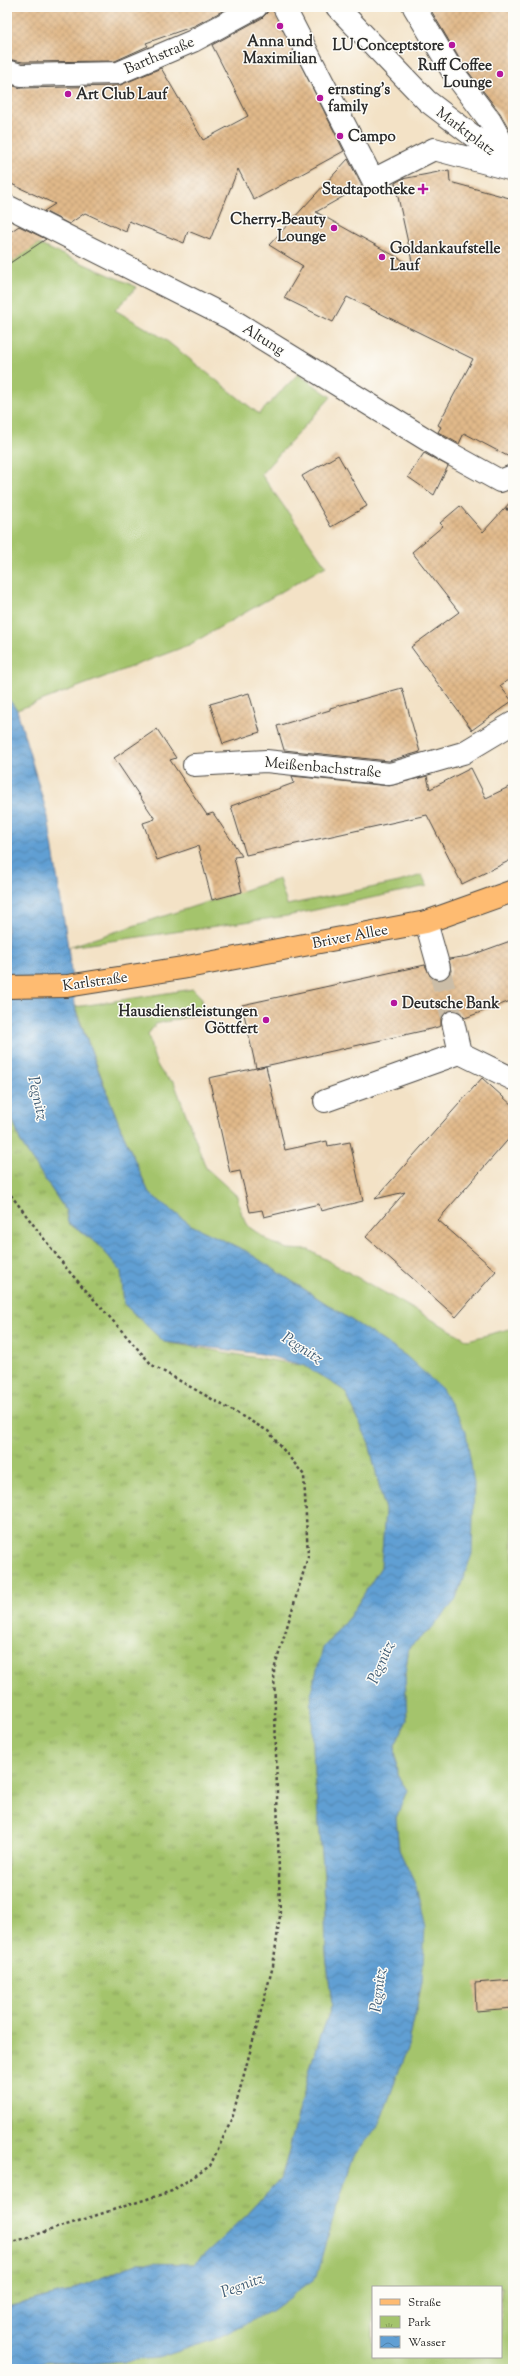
<svg xmlns="http://www.w3.org/2000/svg" width="520" height="2376" font-family="'Sorts Mill Goudy',serif">
<style>
.green{fill:#a4c46c;stroke:#68784c;fill-rule:evenodd}
.park{fill:url(#park-tufts);stroke:#68784c}
.water{fill:url(#water-waves);stroke:#46657f}
.building{fill:url(#building-cross-hatch)}
.lines{fill:none;stroke-linecap:round;stroke-linejoin:round}
.minor-tunnel{stroke:#cbbda7;stroke-width:22;stroke-dasharray:22 11;stroke-linecap:butt}
.minor-casing{stroke:#494642;stroke-width:24}
.major-casing{stroke:#494642;stroke-width:24}
.path{stroke:#494642;stroke-width:2.5;stroke-dasharray:3 3;stroke-linecap:butt}
.minor{stroke:#fff;stroke-width:22}
.major{stroke:#febb71;stroke-width:22}
.poi-dot{fill:#b5179e;stroke:#fdfcf7;stroke-width:1.5}
.labels{text-anchor:middle;stroke-width:3;stroke-linejoin:round;paint-order:stroke}
.poi-label{font-size:15px;font-weight:bold;fill:#2b2b2b;stroke:#fdfcf7;text-anchor:end}
.street-label{font-size:15px;fill:#2b2b2b;stroke:#fdfcf7}
.water-label{font-size:16px;font-style:italic;fill:#435f77;stroke:#fdfcf7}
</style>
<defs>
<pattern id="park-tufts" width="24" height="20" patternUnits="userSpaceOnUse"><rect width="24" height="20" fill="#a4c46c"/><path d="M3 7l-1-3M5 7V3M7 7l1-3M15 17l-1-3M17 17v-4M19 17l1-3" fill="none" stroke="#869f59"/></pattern>
<pattern id="water-waves" width="16" height="10" patternUnits="userSpaceOnUse"><rect width="16" height="10" fill="#609fd3"/><path d="M0 5q4-4 8 0t8 0" fill="none" stroke="#4f82ab"/></pattern>
<pattern id="building-cross-hatch" width="8" height="8" patternUnits="userSpaceOnUse"><rect width="8" height="8" fill="#e1b98a"/><path d="M0 0l8 8M0 8l8-8" fill="none" stroke="#c19f77"/></pattern>
</defs>
<rect width="100%" height="100%" fill="#fdfcf7"/>
<filter id="ink" filterUnits="userSpaceOnUse"><feTurbulence type="fractalNoise" baseFrequency=".025" numOctaves="2"/><feDisplacementMap in="SourceGraphic" scale="8" xChannelSelector="R" yChannelSelector="G"/><feConvolveMatrix kernelMatrix="1 2 1 2 8 2 1 2 1" color-interpolation-filters="sRGB"/></filter>
<filter id="wash" filterUnits="userSpaceOnUse"><feTurbulence type="fractalNoise" baseFrequency=".012" numOctaves="4" result="noise"/><feDisplacementMap in="SourceGraphic" scale="16" xChannelSelector="R" yChannelSelector="G"/><feGaussianBlur stdDeviation="0.9" result="paint"/><feColorMatrix in="noise" values="0 0 0 0 0 0 0 0 0 0 0 0 0 0 0 0 0 1.4 0 .05"/><feComposite in="paint" operator="in"/></filter>
<g filter="url(#wash)">
<rect width="100%" height="100%" fill="#f3e2c6"/>
<!-- green -->
<g class="green">
<polygon points="38,244 137,287 115,310 163,338 259,414 298,374 331,397 261,474 326,566 189,645 17,710 7,697 7,265"/>
<polygon points="422,875 427,886 287,916 68,947 279,879 287,905 399,882"/>
<path d="M193,989L202,998L203,1013L156,1024L148,1034C153,1053 155,1073 174,1082L206,1168L237,1196L242,1215L249,1227L272,1243L288,1249L309,1250L468,1340L513,1328V2369H27L47,2361L88,2364L335,2212L353,2158L380,2122L409,2043L422,1982L416,1886L399,1850L396,1818L407,1790L397,1775L395,1745L407,1720L405,1674L409,1647L431,1629L406,1356L246,1251L191,1225L149,1193L119,1124L75,1007ZM373,2287H501V2357H373Z"/>
</g>
<!-- park -->
<polygon class="park" points="7,1103 21,1143 66,1211 68,1223 98,1244 121,1271 124,1304 164,1342 305,1366 345,1391 369,1443 385,1510 381,1567 350,1616 323,1648 314,1773 324,1875 326,1954 332,2005 313,2058 282,2177 247,2215 194,2265 138,2263 66,2292 7,2307"/>
<!-- water -->
<polygon class="water" points="7,697 17,710 48,817 68,947 76,1012 119,1124 149,1193 191,1225 246,1251 406,1356 442,1389 466,1432 474,1484 472,1554 455,1601 431,1629 409,1647 405,1674 407,1720 395,1745 397,1775 407,1790 396,1818 399,1850 416,1886 425,1928 422,1982 409,2043 380,2123 353,2158 335,2212 317,2277 271,2311 213,2340 158,2358 88,2364 47,2361 27,2369 7,2369 7,2307 66,2292 138,2263 194,2264 247,2215 282,2177 313,2058 332,2005 326,1954 324,1875 314,1773 311,1692 323,1648 350,1616 381,1567 385,1510 369,1443 345,1391 305,1366 262,1354 164,1342 124,1304 121,1271 98,1244 68,1223 66,1211 21,1143 7,1103"/>
<g id="blocks">
<!-- building -->
<g class="building">
<polygon points="7,7 230,7 194,26 146,43 148,46 115,61 23,62 7,59"/>
<polygon points="268,7 272,7 344,151 254,200 238,169 210,240 188,231 184,243 129,221 126,232 85,213 69,224 44,211 55,204 7,182 7,84 21,88 118,86 161,68 203,140 248,116 212,45 262,18 267,13"/>
<polygon points="429,7 513,7 513,136 500,113 463,65"/>
<polygon points="348,159 362,186 316,212 413,266 395,183 402,179 449,170 450,182 513,199 513,459 464,433 459,444 438,432 441,427 438,425 473,359 347,297 333,322 284,298 303,266 269,245"/>
<polygon points="19,226 46,239 7,265 7,234"/>
<polygon points="424,453 448,466 434,495 408,477"/>
<polygon points="338,455 367,506 331,527 302,476"/>
<polygon points="513,499 513,676 500,686 512,701 472,730 411,647 459,612 412,552 443,526 440,523 460,506 483,532"/>
<polygon points="402,688 420,752 389,761 284,750 277,726 330,710 330,708"/>
<polygon points="249,693 260,732 223,744 210,704"/>
<polygon points="157,729 176,758 170,760 207,815 213,813 242,856 234,857 242,892 212,900 198,846 157,860 143,823 155,819 114,758"/>
<polygon points="471,768 486,798 513,785 513,859 462,884 427,815 246,855 231,806 294,783 292,776 389,786 427,776 430,789"/>
<polygon points="513,940 513,1000 465,1018 457,1010 450,1010 441,1018 441,1026 431,1029 256,1068 242,1005 425,965 431,977 442,980 448,977 451,971 449,959 469,956"/>
<polygon points="266,1066 285,1150 327,1141 328,1146 350,1142 363,1201 321,1211 319,1204 264,1217 262,1210 250,1212 240,1171 230,1173 209,1078"/>
<polygon points="482,1078 513,1106 513,1134 438,1220 496,1271 456,1317 366,1237 405,1192 375,1199"/>
<polygon points="513,1980 513,2008 476,2011 475,1983"/>
</g>
</g>
</g>
<g filter="url(#ink)">
<use href="#blocks" fill-opacity="0" stroke="#494642" stroke-width="1"/>
<g class="lines">
<!-- minor-tunnel -->
<polyline class="minor-tunnel" points="439,968 453,1022"/>
<defs>
<g id="minor">
<polyline points="284,7 373,180 434,149 513,170"/>
<polyline points="337,7 427,101 510,164"/>
<polyline points="414,7 453,72 490,121 513,162"/>
<polyline points="7,71 21,75 118,73 193,41 256,7"/>
<polyline points="7,206 229,318 442,449 500,481 513,476"/>
<polyline points="194,765 266,761 390,774 463,753 513,723"/>
<polyline points="426,922 439,968"/>
<polyline points="453,1022 460,1053 513,1079"/>
<polyline points="325,1101 460,1053"/>
</g>
<polyline id="major" points="7,987 67,986 182,968 426,922 513,891"/>
</defs>
<!-- minor casing -->
<use href="#minor" class="minor-casing"/>
<!-- major casing -->
<use href="#major" class="major-casing"/>
<!-- path -->
<g class="path">
<polyline points="506,508 513,515"/>
<polyline points="7,1190 67,1269 152,1365 268,1431 304,1475 308,1557 274,1670 280,1916 273,1966 232,2119 210,2166 172,2191 7,2244"/>
</g>
<!-- minor -->
<use href="#minor" class="minor"/>
<!-- major -->
<use href="#major" class="major"/>
</g>
</g>
<!-- markers -->
<g class="poi-dot">
<circle cx="280" cy="26" r="4"/>
<circle cx="452" cy="45" r="4"/>
<circle cx="500" cy="74" r="4"/>
<circle cx="68" cy="94" r="4"/>
<circle cx="320" cy="98" r="4"/>
<circle cx="340" cy="136" r="4"/>
<path d="M421 183h4v4h4v4h-4v4h-4v-4h-4v-4h4z"/>
<circle cx="334" cy="228" r="4"/>
<circle cx="382" cy="257" r="4"/>
<circle cx="394" cy="1003" r="4"/>
<circle cx="266" cy="1020" r="4"/>
</g>
<g class="labels">
<!-- poi labels -->
<g class="poi-label">
<text x="280" y="46" text-anchor="middle">Anna und<tspan x="280" dy="17">Maximilian</tspan></text>
<text x="444" y="50">LU Conceptstore</text>
<text x="492" y="70">Ruff Coffee<tspan x="492" dy="17">Lounge</tspan></text>
<text x="328" y="94" text-anchor="start">ernsting's<tspan x="328" dy="17">family</tspan></text>
<text x="76" y="99" text-anchor="start">Art Club Lauf</text>
<text x="348" y="141" text-anchor="start">Campo</text>
<text x="415" y="194">Stadtapotheke</text>
<text x="326" y="224">Cherry-Beauty<tspan x="326" dy="17">Lounge</tspan></text>
<text x="390" y="253" text-anchor="start">Goldankaufstelle<tspan x="390" dy="17">Lauf</tspan></text>
<text x="402" y="1008" text-anchor="start">Deutsche Bank</text>
<text x="258" y="1016">Hausdienstleistungen<tspan x="258" dy="17">Göttfert</tspan></text>
</g>
<!-- street labels -->
<g class="street-label">
<text transform="translate(159 55) rotate(-23)" y="5">Barthstraße</text>
<text transform="translate(466 131) rotate(37)" y="5">Marktplatz</text>
<text transform="translate(264 339) rotate(32)" y="5">Altung</text>
<text transform="translate(323 767) rotate(5)" y="5">Meißenbachstraße</text>
<text transform="translate(350 936) rotate(-11)" y="5">Briver Allee</text>
<text transform="translate(95 981) rotate(-8)" y="5">Karlstraße</text>
</g>
<!-- water labels -->
<g class="water-label">
<text transform="translate(39 1098) rotate(77)" y="6">Pegnitz</text>
<text transform="translate(303 1347) rotate(32)" y="6">Pegnitz</text>
<text transform="translate(380 1662) rotate(-67)" y="6">Pegnitz</text>
<text transform="translate(377 1990) rotate(-83)" y="6">Pegnitz</text>
<text transform="translate(242 2284) rotate(-21)" y="6">Pegnitz</text>
</g>
</g>
<!-- margin -->
<rect width="520" height="2376" fill="none" stroke="#fdfcf7" stroke-width="24"/>
<!-- legend -->
<rect x="372" y="2286" width="130" height="72" fill="#fdfcf7" stroke="#a9a8a5"/>
<rect x="380" y="2299" width="20" height="6" fill="#febb71" stroke="#a9a8a5"/>
<text x="408" y="2306" font-size="12" fill="#2b2b2b">Straße</text>
<rect x="380" y="2316" width="20" height="12" fill="url(#park-tufts)" stroke="#a9a8a5"/>
<text x="408" y="2326" font-size="12" fill="#2b2b2b">Park</text>
<rect x="380" y="2336" width="20" height="12" fill="url(#water-waves)" stroke="#a9a8a5"/>
<text x="408" y="2346" font-size="12" fill="#2b2b2b">Wasser</text>
</svg>
